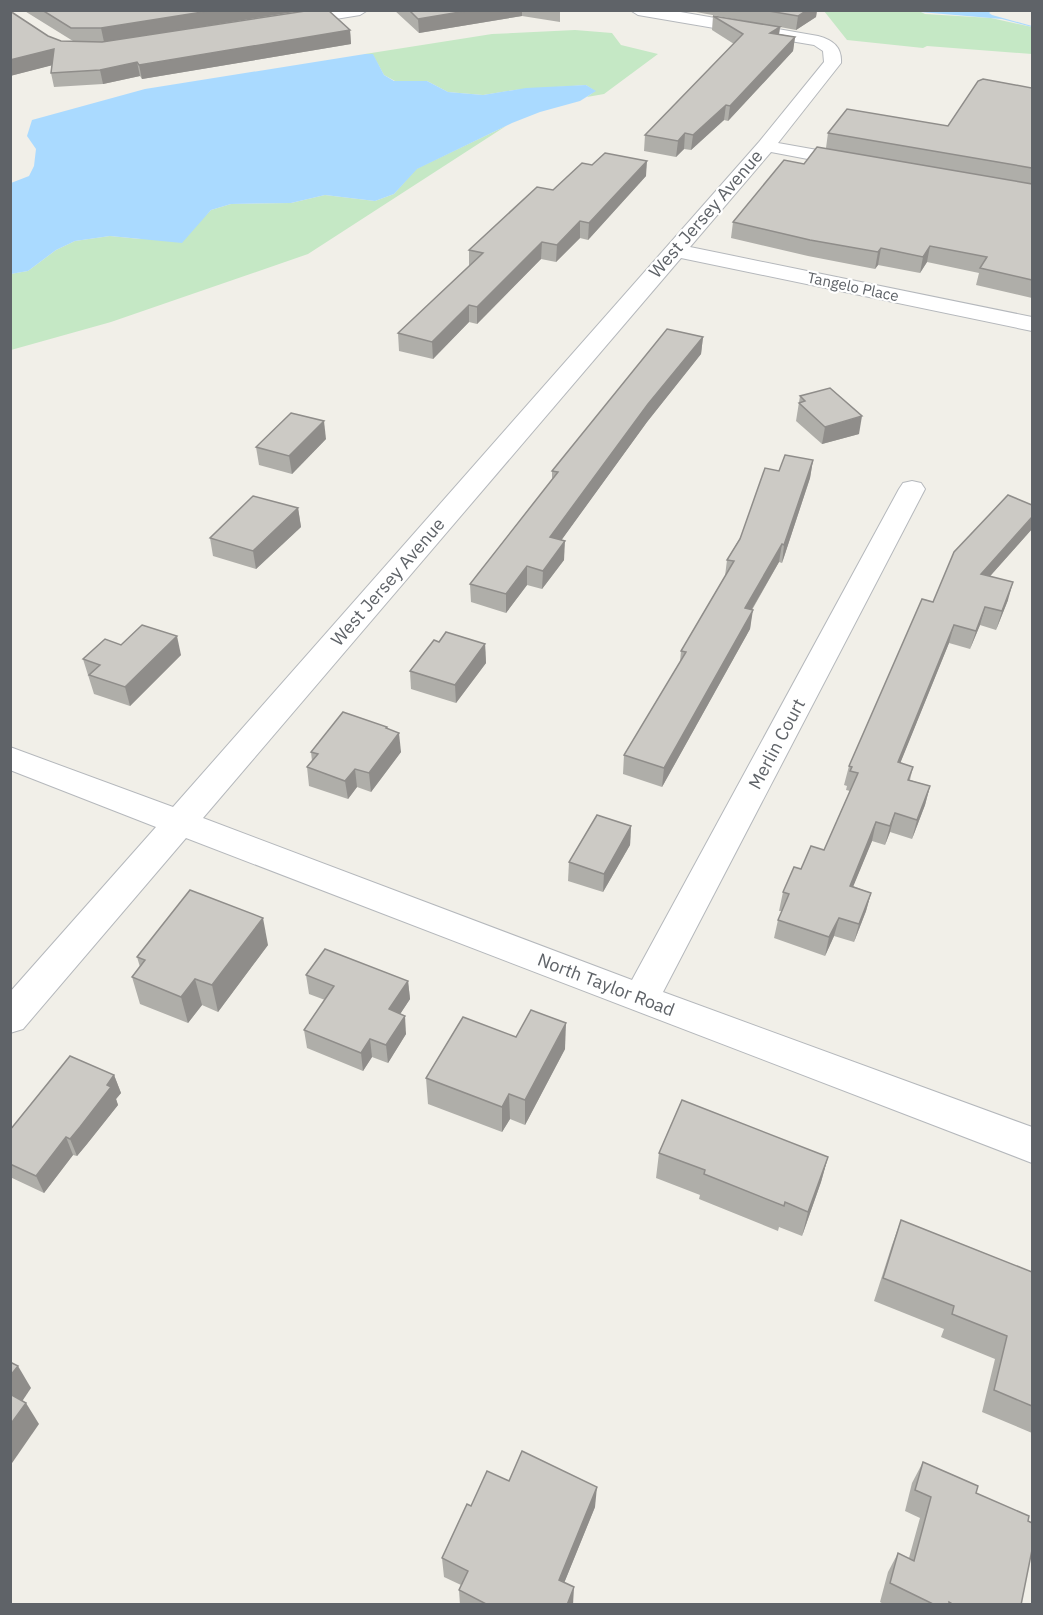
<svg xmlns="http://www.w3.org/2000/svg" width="1043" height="1615" font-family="'IBM Plex Sans',sans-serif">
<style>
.green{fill:#c5e8c5}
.water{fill:#aadaff}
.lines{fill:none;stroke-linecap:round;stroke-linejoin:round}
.minor-casing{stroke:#b5b8bc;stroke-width:2}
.minor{fill:#fff;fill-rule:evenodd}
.wall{fill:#afaea9}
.shaded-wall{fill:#8f8d8a}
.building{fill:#cccac5;stroke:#8f8d8a;stroke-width:1.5}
.labels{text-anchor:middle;stroke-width:4.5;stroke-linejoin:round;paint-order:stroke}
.far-street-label{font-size:15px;fill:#5f6368;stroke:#fff}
.street-label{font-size:18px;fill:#5f6368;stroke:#fff}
</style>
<rect width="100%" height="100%" fill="#f1efe8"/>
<!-- green -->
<g class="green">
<polygon points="824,11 923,11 921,12 925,14 991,18 1032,27 1032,54 927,46 923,48 847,40"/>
<polygon points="575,30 612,33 621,45 658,54 604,94 587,97 595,91 586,85 514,90 483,95 448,92 427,81 395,81 384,75 373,55 365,54 492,34"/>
<polygon points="506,126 308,254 111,322 11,350 10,274 28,271 56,250 75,241 110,236 140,239 198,223 211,210 231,204 291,203 325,195 375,201 394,194 416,169"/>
</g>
<!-- water -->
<g class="water">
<polygon points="923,11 992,11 989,13 992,15 1032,26 1032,27 1002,19 920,12"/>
<polygon points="365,54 373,54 384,75 394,81 427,81 448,92 483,95 526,88 586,85 596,91 580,101 540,112 512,123 417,169 394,194 375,201 325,195 291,203 231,204 211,210 182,243 110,236 75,241 56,250 28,271 11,274 11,183 29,176 34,166 36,149 27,136 32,120 145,89"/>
</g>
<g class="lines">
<defs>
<g id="minor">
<polygon points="328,10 368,10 360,15 287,27 279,22 287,17"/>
<path d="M630,10H669L818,36C833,40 842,47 841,63L778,143L862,158L865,162L862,166L855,168L771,152L690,247L1032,317V331L681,258L203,818L632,980L899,489L903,483L912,481L921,483L925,489L663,992L1032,1127V1163L186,838L23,1029L10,1033V992L156,827L10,770V747L173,807L759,142L824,62L823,51L814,45L638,15Z"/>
</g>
</defs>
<!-- minor casing -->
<use href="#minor" class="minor-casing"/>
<!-- minor -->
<use href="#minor" class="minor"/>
</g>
<!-- wall -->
<g class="wall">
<polygon points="23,10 307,10 118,40 350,30 351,44 142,79 140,76 103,84 54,87 51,73 52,65 10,76 10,11 48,36 61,41 73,41"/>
<polygon points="394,10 560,10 560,22 522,16 419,33"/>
<polygon points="685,10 817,10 816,17 796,30 780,27 779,34 795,37 793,51 728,121 724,120 691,150 684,149 676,157 644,151 645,135 734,44 712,30 713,16 756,23"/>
<polygon points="1032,88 1032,298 976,285 979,273 927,262 920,273 878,265 875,269 808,256 731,238 733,222 804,164 826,148 828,133 948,126"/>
<polygon points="646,176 588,240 580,238 556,262 541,259 477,324 469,322 433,359 399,351 398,333 469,266 469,250 553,190"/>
<polygon points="703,337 701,354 647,422 561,540 564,560 542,589 527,585 506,613 471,602 470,584 552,480 552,471"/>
<polygon points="800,396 859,434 822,444 796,421"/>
<polygon points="326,439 292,474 259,465 256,447"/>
<polygon points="813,460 810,478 782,563 779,562 752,610 750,629 662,787 623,774 624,755 680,662 681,651 725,576 727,560 779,471"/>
<polygon points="298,508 301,527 256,569 213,556 210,538"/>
<polygon points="1032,529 990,576 1008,600 996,630 980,625 970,649 949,643 900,763 913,767 910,780 930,786 925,805 912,839 890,832 885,845 872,841 853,886 871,893 866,911 854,942 834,936 825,956 774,938 778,920 782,911 779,911 783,892 801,869 824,850 850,791 846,790 847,786 844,785 849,766 933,602"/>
<polygon points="439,642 485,644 486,663 456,703 411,689 410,671"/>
<polygon points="121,645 181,655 130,706 94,694 83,659"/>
<polygon points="387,727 387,729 401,752 371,792 357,787 348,799 309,786 307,767 312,761 311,752"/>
<polygon points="631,826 630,845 603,892 568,881 569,862"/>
<polygon points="268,945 218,1012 202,1005 188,1023 140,1004 132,977 140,967 137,957"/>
<polygon points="306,975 408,981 410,999 400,1014 406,1034 388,1063 372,1057 363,1071 307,1048 304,1030 325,1000 309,994"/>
<polygon points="565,1049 525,1125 510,1119 502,1132 428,1104 426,1078"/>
<polygon points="114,1075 121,1093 116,1099 118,1105 87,1144 77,1156 73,1155 44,1193 10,1177 10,1130"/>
<polygon points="659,1153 828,1157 821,1182 802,1236 779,1227 778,1231 699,1199 700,1195 656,1178"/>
<polygon points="901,1220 1032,1272 1032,1433 982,1412 995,1359 941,1337 944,1329 874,1301 892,1245"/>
<polygon points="923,1462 976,1493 1028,1521 1021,1605 885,1605 880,1602 888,1572 898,1553 909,1558 920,1518 905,1511 912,1483"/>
<polygon points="509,1481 595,1507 564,1583 573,1605 460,1605 459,1590 461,1585 444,1577 442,1558 471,1506"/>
</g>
<!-- shaded-wall -->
<g class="shaded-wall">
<polygon points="215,10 307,10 104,42 101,28"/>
<polygon points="472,10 522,10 522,16 419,33 418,19"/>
<polygon points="807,10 817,10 816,17 796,30 798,16"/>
<polygon points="780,27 778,41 770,33"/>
<polygon points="350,30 351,44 142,79 139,65"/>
<polygon points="795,37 793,51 728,121 730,106"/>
<polygon points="54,49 57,64 10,76 10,60"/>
<polygon points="137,62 140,76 103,84 100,70"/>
<polygon points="726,105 724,120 691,150 693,135"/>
<polygon points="685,133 684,149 676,157 678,141"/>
<polygon points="647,161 646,176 588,240 589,223"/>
<polygon points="580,221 580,238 556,262 557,245"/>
<polygon points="542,242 541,259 477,324 477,307"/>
<polygon points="930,246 927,262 920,273 923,257"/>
<polygon points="881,248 878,265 875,269 878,252"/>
<polygon points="469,305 469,322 433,359 432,342"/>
<polygon points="703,337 701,354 647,422 550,556 550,537 648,404"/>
<polygon points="862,416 859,434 822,444 825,427"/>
<polygon points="324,421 326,439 292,474 289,456"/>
<polygon points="813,460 810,478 782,563 784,545"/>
<polygon points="298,508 301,527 256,569 253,551"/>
<polygon points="1032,517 1032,529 976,592 981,574"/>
<polygon points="565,541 564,560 542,589 543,571"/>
<polygon points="782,544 779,562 742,626 745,608"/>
<polygon points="527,566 527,585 506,613 506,594"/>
<polygon points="1013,582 1008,600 996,630 1002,611"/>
<polygon points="985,607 980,625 970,649 976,631"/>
<polygon points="753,610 750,629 662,787 664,768"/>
<polygon points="954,625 949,643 893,781 898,762"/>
<polygon points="177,636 181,655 130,706 125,687"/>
<polygon points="485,644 486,663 456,703 455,685"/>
<polygon points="399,733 401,752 371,792 369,773"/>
<polygon points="355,769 357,787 348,799 345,781"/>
<polygon points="930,786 925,805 912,839 917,820"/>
<polygon points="895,813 890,832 885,845 890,826"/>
<polygon points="876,822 872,841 846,904 850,886"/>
<polygon points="631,826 630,845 603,892 604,874"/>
<polygon points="871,893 866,911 854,942 859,924"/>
<polygon points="263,918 268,945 218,1012 212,985"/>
<polygon points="839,918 834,936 825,956 829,937"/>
<polygon points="195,979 202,1005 188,1023 181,997"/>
<polygon points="408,981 410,999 391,1028 389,1009"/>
<polygon points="405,1016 406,1034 388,1063 386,1045"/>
<polygon points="566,1023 565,1049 525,1125 525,1100"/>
<polygon points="370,1039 372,1057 363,1071 361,1053"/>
<polygon points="114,1075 121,1093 116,1099 118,1105 87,1144 77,1156 70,1139"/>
<polygon points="509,1094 510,1119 502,1132 502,1107"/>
<polygon points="66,1137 73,1155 44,1193 36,1176"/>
<polygon points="828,1157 821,1182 802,1236 808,1212"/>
<polygon points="18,1366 31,1388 15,1412 10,1405 10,1376"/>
<polygon points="26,1403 39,1424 10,1466 10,1425"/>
<polygon points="597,1487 595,1507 558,1598 559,1580"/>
<polygon points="574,1587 573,1605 567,1605"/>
</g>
<!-- building -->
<g class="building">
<polygon points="42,10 215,10 101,28 71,28"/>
<polygon points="312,10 328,10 350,30 139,65 137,62 100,70 51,73 54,49 10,60 10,11 48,36 61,41 102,42"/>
<polygon points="409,10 472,10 418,19"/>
<polygon points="763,10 807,10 798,16"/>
<polygon points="713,16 780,27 770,33 795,37 730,106 726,105 693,135 685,133 678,141 645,135 743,34"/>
<polygon points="983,79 1032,88 1032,168 828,133 847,109 948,126 978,81"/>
<polygon points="817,147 1032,184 1032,280 980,268 987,257 930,246 923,257 881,248 878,252 810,240 733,222 784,160 804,164"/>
<polygon points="605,153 647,161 589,223 580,221 557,245 542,242 477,307 469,305 432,342 398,333 483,253 469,250 537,187 553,190 582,163 592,165"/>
<polygon points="667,329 703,337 648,404 550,537 565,541 543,571 527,566 506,594 470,584 558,472 552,471"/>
<polygon points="830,388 862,416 825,427 799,403 805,401 800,396"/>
<polygon points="291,413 324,421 289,456 256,447"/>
<polygon points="785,455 813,460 784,545 782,544 745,608 753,610 664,768 624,755 686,652 681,651 734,561 727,560 740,539 765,468 779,471"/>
<polygon points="1008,495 1032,505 1032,517 981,574 1013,582 1002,611 985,607 976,631 954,625 898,762 913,767 908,780 930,786 917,820 895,813 890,826 876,822 850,886 871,893 859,924 839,918 829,937 778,920 789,894 783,892 794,867 801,869 811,846 824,850 858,773 850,771 852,767 849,766 922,599 933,602 954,552"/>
<polygon points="253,496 298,508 253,551 210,538"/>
<polygon points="142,625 177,636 125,687 89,675 100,665 83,659 105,639 121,645"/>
<polygon points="446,632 485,644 455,685 410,671 434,640 439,642"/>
<polygon points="343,712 387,727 386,728 399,733 369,773 355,769 345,781 307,767 318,754 311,752"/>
<polygon points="597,815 631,826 604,874 569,862"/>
<polygon points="190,890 263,918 212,985 195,979 181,997 132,977 145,960 137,957"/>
<polygon points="325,949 408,981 389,1009 405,1016 386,1045 370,1039 361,1053 304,1030 334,986 306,975"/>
<polygon points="531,1010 566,1023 525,1100 509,1094 502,1107 426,1078 463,1017 516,1037"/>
<polygon points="70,1056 114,1075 107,1085 111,1087 80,1127 70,1139 66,1137 36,1176 10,1164 10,1130"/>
<polygon points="682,1100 828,1157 808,1212 785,1202 784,1206 704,1174 705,1170 659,1153"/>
<polygon points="901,1220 1032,1272 1032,1406 994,1390 1007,1336 952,1314 954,1306 883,1278"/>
<polygon points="10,1362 18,1366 10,1376"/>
<polygon points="10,1394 26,1403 10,1425"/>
<polygon points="522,1451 597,1487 559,1580 574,1587 567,1605 488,1605 459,1590 468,1571 442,1558 467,1504 471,1506 487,1471 509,1481"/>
<polygon points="923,1462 978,1486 976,1493 1029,1516 1028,1521 1032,1523 1032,1550 1021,1605 954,1605 949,1602 949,1605 935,1605 890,1583 898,1553 914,1561 931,1497 915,1490"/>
</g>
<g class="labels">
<!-- far-street labels -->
<g class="far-street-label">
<text transform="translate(853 287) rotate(12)" y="5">Tangelo Place</text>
</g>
<!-- street labels -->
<g class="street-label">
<text transform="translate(706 214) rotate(-49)" y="6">West Jersey Avenue</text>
<text transform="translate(388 582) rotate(-49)" y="6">West Jersey Avenue</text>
<text transform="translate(777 744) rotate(-62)" y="6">Merlin Court</text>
<text transform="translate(606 985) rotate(21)" y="6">North Taylor Road</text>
</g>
</g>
<!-- border -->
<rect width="1043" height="1615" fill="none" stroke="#5f6368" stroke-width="24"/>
</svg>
